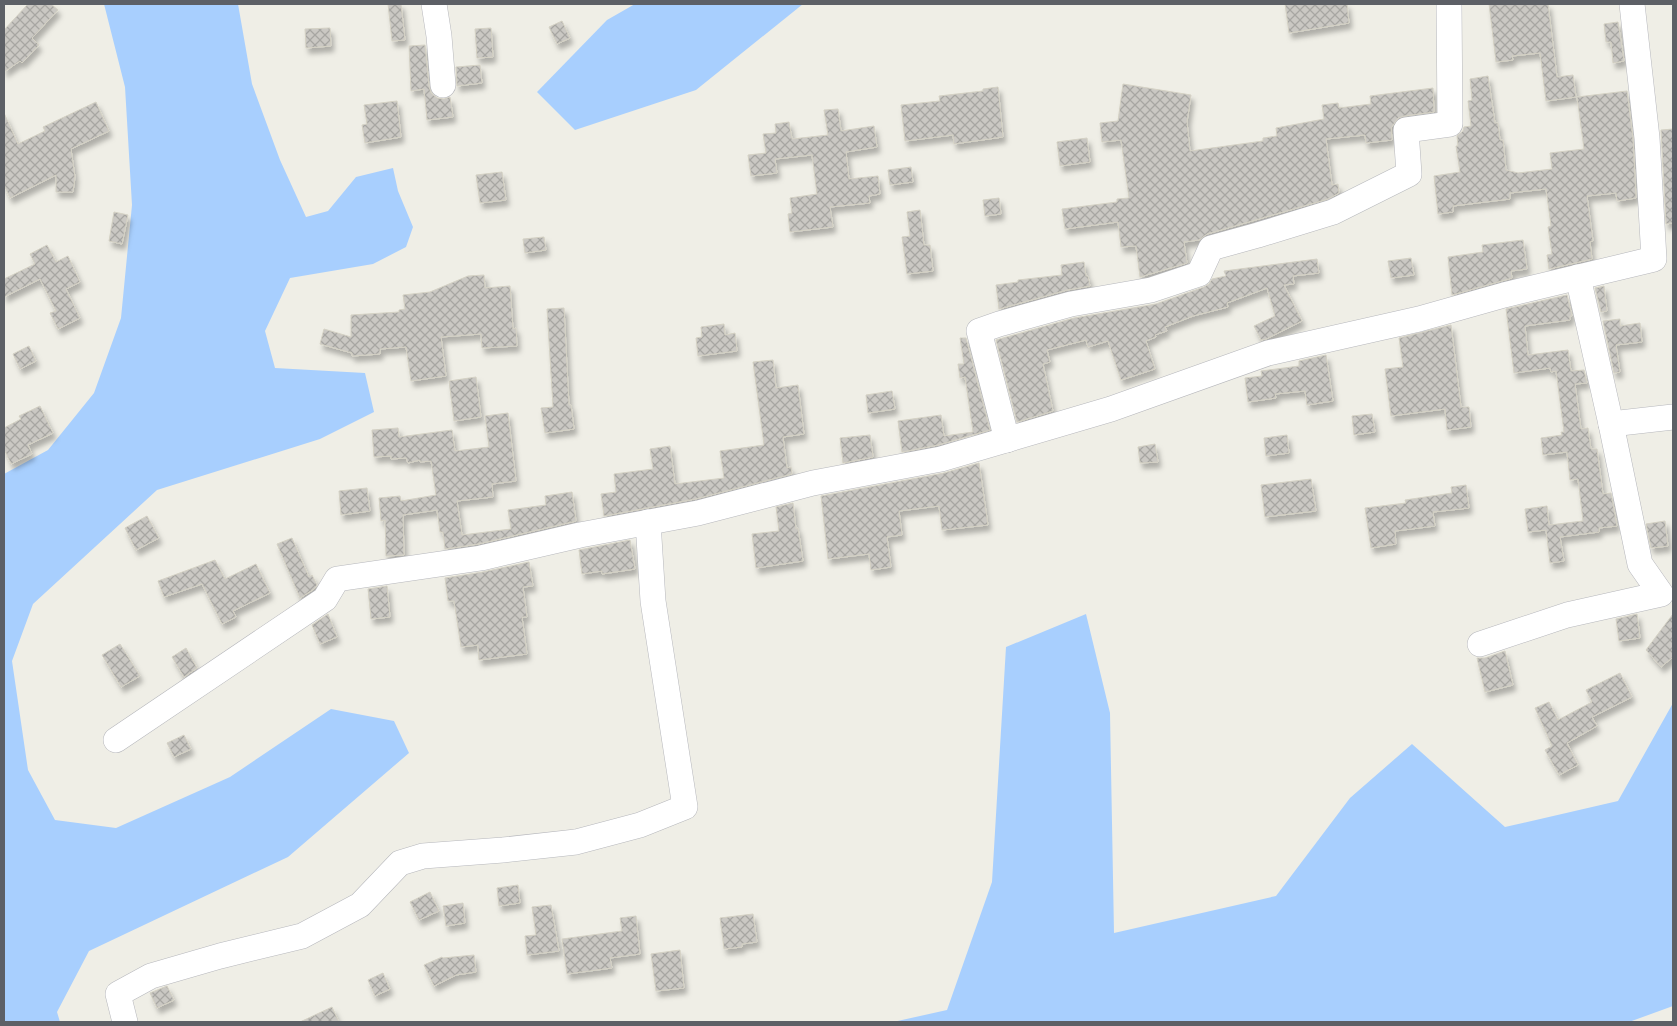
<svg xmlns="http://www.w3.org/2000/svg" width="1677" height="1026" font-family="Rubik,sans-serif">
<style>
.water{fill:#a8cffe}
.building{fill:url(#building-cross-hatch);stroke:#d4d1c4;filter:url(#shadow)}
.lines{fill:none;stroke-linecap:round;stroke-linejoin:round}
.minor-casing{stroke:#b6b7bc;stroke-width:26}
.minor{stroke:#fff;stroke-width:25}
</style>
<defs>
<pattern id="building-cross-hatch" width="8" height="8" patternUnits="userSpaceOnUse" patternTransform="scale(1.25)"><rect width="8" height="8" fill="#cac8c3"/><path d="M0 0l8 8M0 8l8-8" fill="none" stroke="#a7a6a2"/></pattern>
<filter id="shadow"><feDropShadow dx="3" dy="5.5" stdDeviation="2.5" flood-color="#0004"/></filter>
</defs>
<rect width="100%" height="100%" fill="#efeee6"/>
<!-- water -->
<g class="water">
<polygon points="104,4 238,4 252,84 280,160 306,217 328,211 356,177 393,168 398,191 413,227 406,247 373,264 290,278 265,331 275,368 365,373 374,412 320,439 157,490 33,604 12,661 28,770 55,820 116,828 230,777 331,709 394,721 409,753 288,857 89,951 57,1012 60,1022 4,1022 4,474 48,450 94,393 121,318 132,205 125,87"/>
<polygon points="635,4 803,4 696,90 575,130 537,92 607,20"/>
<polygon points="1086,614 1110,713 1114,933 1276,896 1350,798 1412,744 1505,827 1618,801 1673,703 1673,1006 1629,1022 893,1022 947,1010 992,882 1006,647"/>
</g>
<!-- building -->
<g class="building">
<polygon points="28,4 51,4 58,10 32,38 39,45 22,63 20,61 4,72 4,30"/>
<polygon points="388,4 401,4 405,40 392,41"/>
<polygon points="1285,4 1347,4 1349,23 1289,33"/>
<polygon points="1489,4 1548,4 1557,77 1573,75 1576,97 1546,101 1540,53 1512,56 1513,60 1496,62"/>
<polygon points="562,21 570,38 557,44 549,27"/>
<polygon points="1618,22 1624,61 1613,63 1611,42 1606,42 1604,24"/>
<polygon points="330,28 331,46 306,48 305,29"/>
<polygon points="491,28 493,57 477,58 475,29"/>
<polygon points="425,45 429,86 431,93 437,98 444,99 450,97 453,117 427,120 424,89 411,91 409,46"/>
<polygon points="480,65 482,83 457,86 456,67"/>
<polygon points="1488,76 1495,123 1498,123 1500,140 1503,140 1506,170 1518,173 1552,169 1550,153 1584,149 1577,97 1627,91 1633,139 1636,198 1617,201 1616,193 1587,196 1593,241 1590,242 1592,259 1549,269 1547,255 1552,254 1548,227 1551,226 1546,189 1510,193 1510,199 1453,206 1453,212 1438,214 1434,176 1460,172 1456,146 1458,146 1457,136 1463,131 1464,127 1471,126 1468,101 1472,100 1470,79"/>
<polygon points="1123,84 1191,95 1187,122 1190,151 1263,141 1263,138 1277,136 1276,128 1324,119 1322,105 1338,103 1339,108 1371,104 1370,96 1433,88 1434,112 1404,116 1398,118 1391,128 1392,140 1366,143 1365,135 1326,139 1332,185 1338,184 1339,193 1328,199 1207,234 1199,240 1184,242 1187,263 1140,277 1136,246 1121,247 1118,222 1065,229 1062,209 1117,202 1117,199 1129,198 1121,140 1102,142 1100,123 1118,121"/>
<polygon points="998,87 1003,137 954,144 953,135 905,141 901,105 940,101 939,96 983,91 983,89"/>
<polygon points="397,101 401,137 365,143 362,125 367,124 364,105"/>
<polygon points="96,102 109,131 71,149 75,177 73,192 56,192 56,175 10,198 4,185 4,113 18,144 45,131 43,127"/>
<polygon points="838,109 841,131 874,126 877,147 846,152 849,179 878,176 880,194 869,196 870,203 830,207 833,227 790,232 788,214 792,213 790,198 817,194 812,155 775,159 777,173 751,176 748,155 766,153 763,134 776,133 775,124 789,122 792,139 828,135 824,110"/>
<polygon points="1673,129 1673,223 1666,224 1661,130"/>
<polygon points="1087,138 1090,162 1060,166 1057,142"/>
<polygon points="911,167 913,182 890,185 888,170"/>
<polygon points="502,172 506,200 480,203 476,175"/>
<polygon points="999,198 1001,214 985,216 983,200"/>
<polygon points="920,210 924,245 930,245 933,271 907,274 902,237 910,236 907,212"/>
<polygon points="114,212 128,215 122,244 109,241"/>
<polygon points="544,237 546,250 525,253 523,239"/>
<polygon points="1523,240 1527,269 1511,271 1512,278 1452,295 1448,257 1483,252 1482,245"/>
<polygon points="47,245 56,262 68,256 80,282 66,289 80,318 58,329 50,313 56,311 40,279 4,297 4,279 35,264 30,254"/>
<polygon points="1411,258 1414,275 1391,278 1388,261"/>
<polygon points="1317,259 1319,273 1293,276 1294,284 1284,285 1302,321 1266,339 1261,340 1254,326 1275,316 1267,288 1227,303 1228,307 1193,316 1165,327 1167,331 1155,335 1156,337 1146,341 1155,369 1121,380 1108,341 1088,347 1086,340 1047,350 1050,362 1043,364 1053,411 1017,422 996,340 1074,318 1156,304 1204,287 1209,284 1212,279 1226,276 1224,271"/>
<polygon points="1084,262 1086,276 1088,276 1090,286 1067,290 999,309 996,285 1018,282 1018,280 1062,275 1061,265"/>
<polygon points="484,275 485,288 510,286 513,329 516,328 517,346 482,348 481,334 441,337 446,376 411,381 406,347 380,349 380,354 352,356 352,353 320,344 324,329 351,337 351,315 399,312 399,310 405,309 403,295 430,292 468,276"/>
<polygon points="1604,286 1607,311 1601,312 1595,288"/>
<polygon points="1567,295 1572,316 1570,316 1570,320 1525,326 1528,355 1568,350 1571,371 1584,370 1587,383 1575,384 1581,429 1588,428 1591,449 1597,449 1603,494 1611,493 1617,526 1599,528 1599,532 1560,537 1564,561 1550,563 1546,530 1528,532 1525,509 1547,506 1549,525 1583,521 1578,479 1570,480 1567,452 1543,455 1541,438 1562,435 1561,432 1564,432 1556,371 1551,372 1550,368 1514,373 1506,309"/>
<polygon points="564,308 569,405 571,405 574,429 545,433 541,408 553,407 547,309"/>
<polygon points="1620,319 1620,326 1640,323 1642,342 1616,345 1620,372 1614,373 1603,321"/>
<polygon points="724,324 725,335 735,333 737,351 698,356 696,338 702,337 701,327"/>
<polygon points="1451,325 1461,407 1469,407 1471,427 1447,430 1445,409 1391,416 1385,369 1403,367 1399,338"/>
<polygon points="960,338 966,338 990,430 938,445 902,452 898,421 941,415 944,436 973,432 965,377 960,378 958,364 964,364"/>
<polygon points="29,346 36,361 20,369 13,354"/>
<polygon points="1326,355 1333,401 1307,405 1305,391 1275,394 1276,398 1248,402 1245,378 1262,376 1261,371 1299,366 1299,361"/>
<polygon points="773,360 776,388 798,385 804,434 783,437 787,468 791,467 792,474 695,499 604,516 601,494 616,492 614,474 653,469 650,449 670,446 675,484 724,478 720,451 764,445 753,362"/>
<polygon points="476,377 481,417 454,421 449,381"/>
<polygon points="892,391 895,409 868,413 866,395"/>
<polygon points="40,406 53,433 28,445 32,454 11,464 4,449 4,428 21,419 19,416"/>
<polygon points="508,413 516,481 492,484 493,497 457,501 462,535 511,529 508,510 546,505 545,496 572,492 576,521 478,544 445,549 443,532 440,532 437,510 403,515 404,555 386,556 385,520 381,521 379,498 400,496 401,501 436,495 431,461 420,462 420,460 408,463 406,458 391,459 391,456 374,457 372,430 398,428 399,437 452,430 455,451 489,447 485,416"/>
<polygon points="1372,414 1375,432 1354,435 1352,416"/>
<polygon points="870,435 873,457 843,463 840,438"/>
<polygon points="1287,435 1289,453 1266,456 1264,438"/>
<polygon points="1155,444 1158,462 1140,463 1138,447"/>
<polygon points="979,463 988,525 942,530 939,506 899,511 902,535 887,537 891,567 871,570 869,554 828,559 821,496 944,473"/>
<polygon points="1311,479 1316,511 1265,517 1261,485"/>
<polygon points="1466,485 1469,508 1433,512 1435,526 1395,531 1396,544 1371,548 1365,508 1406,503 1405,500 1452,493 1451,487"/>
<polygon points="367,488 370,511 341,515 339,491"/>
<polygon points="793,503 796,529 798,528 803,561 756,568 752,534 779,531 776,507"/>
<polygon points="147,516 159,538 136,550 125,528"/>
<polygon points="1665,521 1668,546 1651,548 1646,524"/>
<polygon points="292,538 309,577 312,575 317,585 314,589 300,598 277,544"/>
<polygon points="630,540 635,569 602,574 602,571 582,574 579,550"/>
<polygon points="215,560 225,579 256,564 270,593 233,611 236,617 222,624 202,584 164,597 158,581"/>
<polygon points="529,562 533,586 523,587 527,617 522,617 527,654 479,660 478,645 461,647 454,601 448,601 445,578 483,572"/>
<polygon points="387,586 390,617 371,619 368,589"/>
<polygon points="328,614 337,637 320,644 312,625"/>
<polygon points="1637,614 1640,638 1619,641 1616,619"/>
<polygon points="1673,614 1673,657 1661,667 1646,650"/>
<polygon points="120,644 140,676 121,687 102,655"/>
<polygon points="186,648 197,668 184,677 172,657"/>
<polygon points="1505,651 1513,685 1485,692 1477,658 1485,658"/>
<polygon points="1620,673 1632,697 1592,717 1597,726 1567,743 1578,765 1559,775 1545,750 1552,746 1535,708 1549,702 1558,720 1592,702 1586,690"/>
<polygon points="184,735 191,749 174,757 167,743"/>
<polygon points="518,885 520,903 499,906 497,888"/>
<polygon points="430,892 439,911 419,920 410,902"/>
<polygon points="463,903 465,923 446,926 443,906"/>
<polygon points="551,905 559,951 527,955 525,936 536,935 532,907"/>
<polygon points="753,914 757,942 742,944 742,947 724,949 720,918"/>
<polygon points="636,916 640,954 610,958 612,968 567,974 562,939 622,931 620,918"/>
<polygon points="680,950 684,988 656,991 651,954"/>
<polygon points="474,955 476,972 456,975 434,986 424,965 442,957 443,958"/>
<polygon points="383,973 390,989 375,996 368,980"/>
<polygon points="167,986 174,1000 157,1008 150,993"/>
<polygon points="332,1007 339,1022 300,1022"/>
</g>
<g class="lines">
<defs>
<g id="minor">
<polyline points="434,4 439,36 443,85"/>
<polyline points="1578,277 1611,424 1673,417"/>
<polyline points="1007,440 979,331 999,324 1071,304 1151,290 1199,274 1211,248 1258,235 1333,212 1409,174 1406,130 1450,124 1449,4"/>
<polyline points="1480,644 1567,615 1661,594 1640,564 1611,424"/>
<polyline points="116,740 325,599 337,579 481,558 580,535 698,513 813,483 941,459 1111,409 1268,353 1419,319 1504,295 1654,259 1647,138 1632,4"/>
<polyline points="125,1022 118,994 151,976 220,956 302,936 360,905 400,863 423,856 503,850 576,842 640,825 685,807 653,601 648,522"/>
</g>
</defs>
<!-- minor casing -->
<use href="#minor" class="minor-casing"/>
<!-- minor -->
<use href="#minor" class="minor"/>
</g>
<!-- border -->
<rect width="1677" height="1026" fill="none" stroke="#5d6066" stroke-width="10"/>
</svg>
